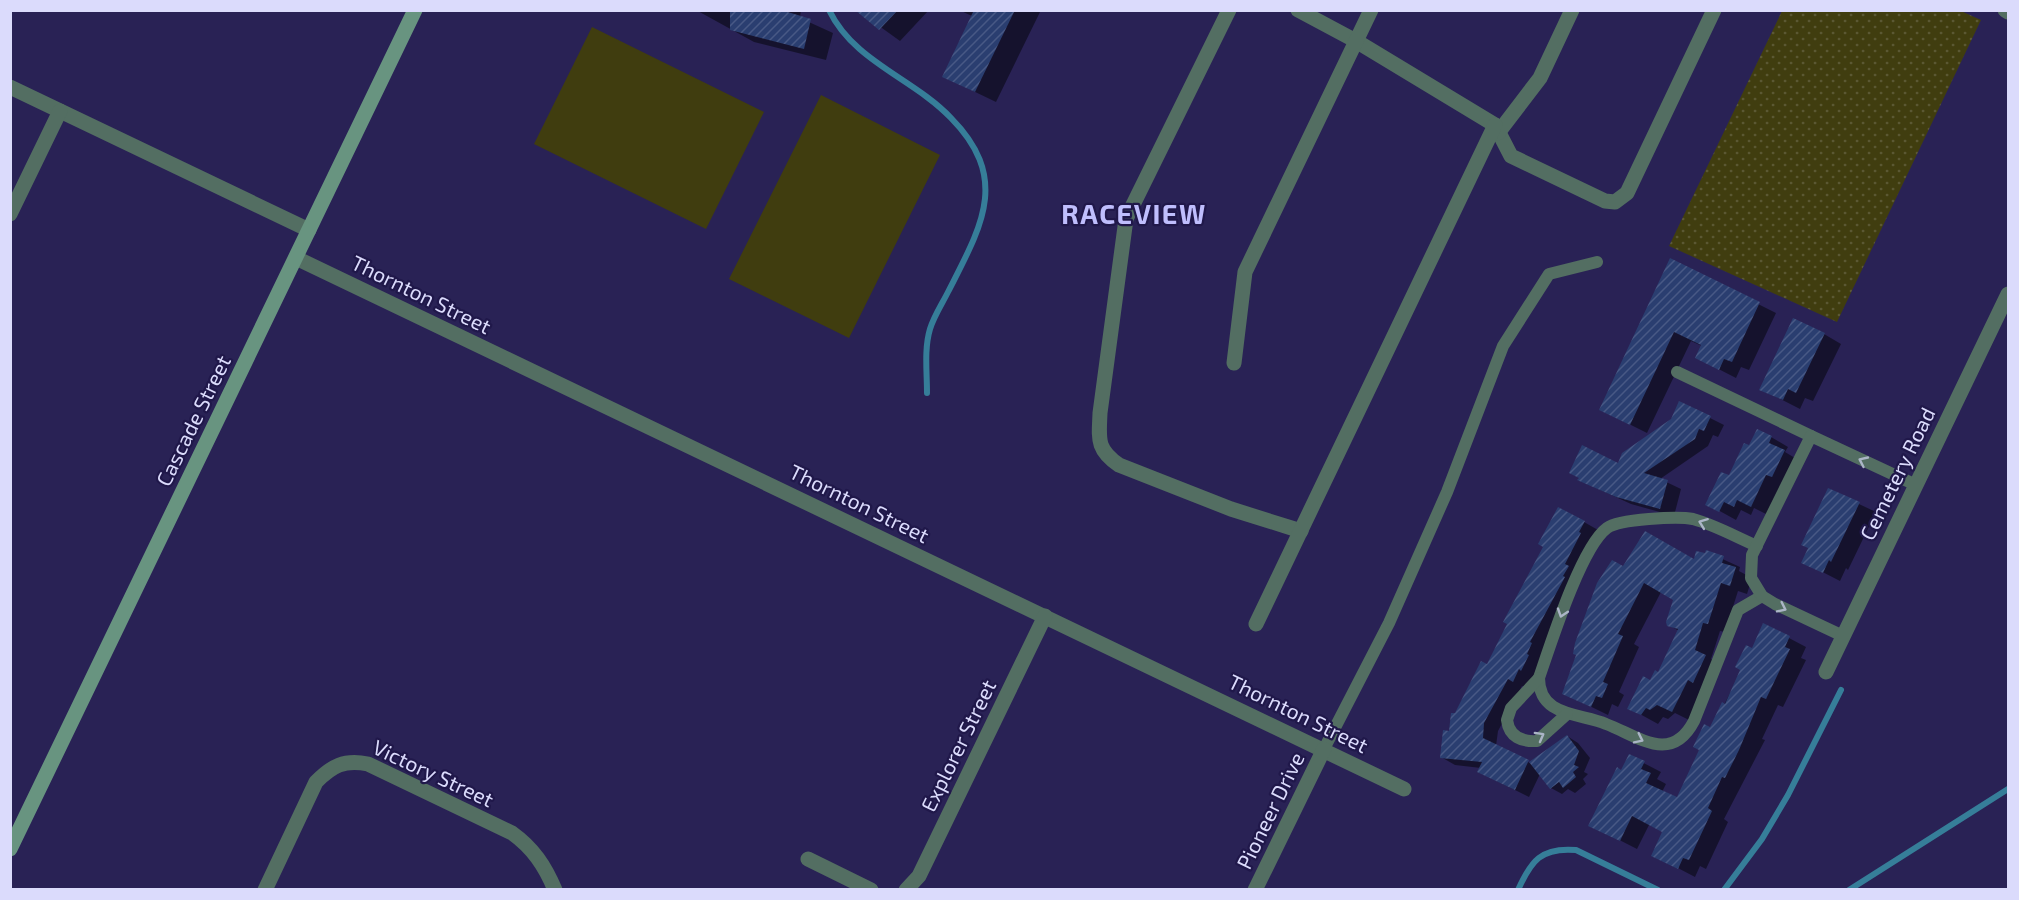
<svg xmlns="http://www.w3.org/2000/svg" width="2019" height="900" font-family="'Exo 2',sans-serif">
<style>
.grass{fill:url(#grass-dots)}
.pitch{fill:#403d0f}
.shadow{fill:#0007}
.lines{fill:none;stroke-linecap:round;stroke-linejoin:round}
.stream{stroke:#367e99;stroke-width:6}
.building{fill:url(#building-hatch)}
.service{stroke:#536e62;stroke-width:12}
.minor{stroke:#536e62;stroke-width:15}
.secondary{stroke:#689480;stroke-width:15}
.oneway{stroke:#abb5c6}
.labels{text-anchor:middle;stroke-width:4.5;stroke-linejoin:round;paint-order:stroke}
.street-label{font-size:21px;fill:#dbdbfc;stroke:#20184a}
.district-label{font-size:27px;font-weight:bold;letter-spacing:1.5px;fill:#bfbefd;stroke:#20184a}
</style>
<defs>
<pattern id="grass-dots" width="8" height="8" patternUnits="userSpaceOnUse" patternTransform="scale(1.5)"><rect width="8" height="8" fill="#403d0f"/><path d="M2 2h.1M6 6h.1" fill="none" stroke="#5b5833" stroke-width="1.8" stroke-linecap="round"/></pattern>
<pattern id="building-hatch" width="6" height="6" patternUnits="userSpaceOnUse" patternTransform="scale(1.5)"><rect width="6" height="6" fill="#2a3e70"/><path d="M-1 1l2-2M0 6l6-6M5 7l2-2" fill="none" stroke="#485985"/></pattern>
</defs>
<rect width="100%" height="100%" fill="#292255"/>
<!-- grass -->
<polygon class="grass" points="1782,11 1961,11 1981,20 1837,322 1669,246"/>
<!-- pitch -->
<g class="pitch">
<polygon points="592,27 764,112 706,229 534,144"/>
<polygon points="821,95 940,155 849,338 729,279"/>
</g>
<!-- shadow -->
<g class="shadow">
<polygon points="696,10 801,10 800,18 833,33 826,60 754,42"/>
<polygon points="857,10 929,10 900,41"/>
<polygon points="959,10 1041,10 996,102 944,77 972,16"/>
<polygon points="1670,260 1776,313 1749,370 1741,367 1736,378 1697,358 1702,346 1691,341 1647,433 1617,418"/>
<polygon points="1824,334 1841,344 1813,401 1805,398 1800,409 1761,389"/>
<polygon points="1680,403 1724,425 1718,437 1713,435 1708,446 1660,479 1681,489 1674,516 1631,504 1579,480 1618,465 1672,420"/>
<polygon points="1771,437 1788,447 1785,452 1800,461 1768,515 1754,508 1751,515 1741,510 1736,520 1707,504 1729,477"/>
<polygon points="1829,490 1876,512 1848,570 1846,568 1840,581 1803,562"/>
<polygon points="1584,522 1598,530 1546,653 1528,688 1522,686 1498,731 1496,746 1530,763 1567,736 1578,743 1590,758 1584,772 1588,774 1583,779 1586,784 1575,793 1568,789 1562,794 1551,788 1540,774 1529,797 1493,779 1481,768 1455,765 1441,757 1456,715"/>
<polygon points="1707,552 1740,567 1739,571 1752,578 1747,594 1738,591 1725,632 1720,631 1711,659 1722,666 1689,720 1675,713 1668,719 1663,717 1658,724 1629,708 1659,674 1679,631 1669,625 1674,599 1661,592 1634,644 1639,647 1619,692 1624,695 1618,707 1612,704 1608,715 1563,693 1623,568 1694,561"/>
<polygon points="1764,625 1806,647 1801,658 1806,660 1783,707 1778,705 1762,739 1765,740 1724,819 1728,822 1706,869 1700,866 1695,877 1653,855 1664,832 1649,825 1637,849 1590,825 1630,756 1661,772 1657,779 1666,784 1662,792 1677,799"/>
</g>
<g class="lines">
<!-- stream -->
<g class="stream">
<path d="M829,10C854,62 913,78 951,118C1011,179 981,227 948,292C942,304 934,316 930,329C924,349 927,372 927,393"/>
<path d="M1518,890C1531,861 1541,847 1576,850L1658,890"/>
<polyline points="1724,890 1762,839 1788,795 1841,690"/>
<polyline points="1849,890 2008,789"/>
</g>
</g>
<!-- building -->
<g class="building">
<polygon points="730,10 781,10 811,19 804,49 730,30"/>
<polygon points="855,10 898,10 879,30"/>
<polygon points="974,10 1015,10 975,92 942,77"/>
<polygon points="1670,258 1760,302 1732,362 1724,359 1719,370 1695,358 1701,345 1674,332 1630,425 1599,410"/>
<polygon points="1793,318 1825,333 1796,393 1788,389 1783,400 1759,390"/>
<polygon points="1679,401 1711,416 1704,431 1699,429 1695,439 1644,473 1668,480 1660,509 1616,497 1577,480 1579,478 1569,473 1582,445 1618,463 1622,453 1671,419"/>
<polygon points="1757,429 1772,436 1769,443 1785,450 1772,477 1766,475 1751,507 1737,500 1734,507 1724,502 1719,512 1705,505 1721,472 1729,475 1744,443 1749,445"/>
<polygon points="1828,488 1860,502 1831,562 1829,560 1823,573 1801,563 1808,548 1801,545"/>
<polygon points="1558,507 1585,521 1579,532 1581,533 1565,564 1569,566 1563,576 1565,577 1530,642 1532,643 1527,654 1529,655 1521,671 1519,669 1513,682 1508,679 1484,723 1483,738 1529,760 1515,790 1477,772 1482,762 1440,758 1443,730 1449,731 1451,713 1455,713 1481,661 1487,664 1507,624 1503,622 1543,547 1538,544"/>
<polygon points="1645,531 1694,559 1696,551 1705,553 1706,550 1724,556 1722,563 1736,567 1730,586 1721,583 1708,624 1703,623 1695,650 1706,655 1693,683 1688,680 1672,712 1657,705 1650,710 1646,708 1641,715 1627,709 1643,676 1650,680 1655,670 1658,672 1678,629 1667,626 1666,622 1673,600 1644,583 1618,634 1623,636 1603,682 1608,684 1602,698 1596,696 1591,707 1562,694 1576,655 1573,654 1575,643 1597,583 1612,560 1623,566"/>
<polygon points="1763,623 1790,636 1785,647 1790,649 1766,699 1761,697 1739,750 1725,778 1722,777 1708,808 1712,811 1689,860 1683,858 1678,869 1651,856 1662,832 1632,816 1620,841 1588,826 1617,767 1621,770 1629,754 1645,761 1641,769 1651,773 1646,783 1677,797 1699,750 1693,747 1704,724 1710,727 1722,702 1725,704 1740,670 1735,667 1746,645 1752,648"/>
<polygon points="1567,735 1579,751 1574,765 1579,767 1573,772 1576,777 1563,788 1559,782 1550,789 1529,762"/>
</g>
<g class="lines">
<!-- service -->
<g class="service">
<polyline points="1677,372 1811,436"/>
<path d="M1757,546C1736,537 1715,525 1693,519C1678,516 1619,519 1607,528C1581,547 1550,646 1539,678C1539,717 1580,713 1606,724C1638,736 1671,765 1694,721L1738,610L1762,596"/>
<polyline points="1843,636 1775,604 1762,596 1751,578 1752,555 1811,436 1916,485"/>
<path d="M1539,678L1511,708L1507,720C1509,737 1522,742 1537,741L1567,714"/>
<polyline points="1324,749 1389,623 1447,492 1503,346 1549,274 1597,262"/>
</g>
<!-- minor -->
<g class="minor">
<path d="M1229,10L1126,219L1100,413C1099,439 1096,449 1119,465L1231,509L1301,531"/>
<polyline points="1298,10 1356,41 1495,125 1511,156 1605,201 1615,202 1627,193 1714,10"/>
<polyline points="2005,10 2008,12"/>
<polyline points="10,87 309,230"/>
<polyline points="1498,133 1540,78 1572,10"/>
<polyline points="10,214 60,111"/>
<polyline points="296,258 1404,789"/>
<polyline points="1234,363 1245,272 1371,10"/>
<polyline points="1256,624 1495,125"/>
<polyline points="1826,672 2008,294"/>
<polyline points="808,859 871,890"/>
<path d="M265,890L316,782C332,766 344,759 368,764L512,833C533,848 545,866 555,890"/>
<polyline points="906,890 919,876 1045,616"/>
<polyline points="1255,890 1324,749"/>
</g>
<!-- secondary -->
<polyline class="secondary" points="10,849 415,10"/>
</g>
<!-- one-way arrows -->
<defs><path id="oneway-chevron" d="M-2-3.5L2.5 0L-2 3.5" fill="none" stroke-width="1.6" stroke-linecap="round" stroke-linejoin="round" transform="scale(1.5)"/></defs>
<g class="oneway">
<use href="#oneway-chevron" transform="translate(1863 461) rotate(-155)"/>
<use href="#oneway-chevron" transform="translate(1703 523) rotate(-159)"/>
<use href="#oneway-chevron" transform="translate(1782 608) rotate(26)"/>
<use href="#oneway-chevron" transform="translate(1562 613) rotate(108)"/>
<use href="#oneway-chevron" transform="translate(1540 736) rotate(-29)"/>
<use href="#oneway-chevron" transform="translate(1639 739) rotate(26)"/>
</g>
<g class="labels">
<!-- street labels -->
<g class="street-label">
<text transform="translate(421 295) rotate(26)" y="7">Thornton Street</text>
<text transform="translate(194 421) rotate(-64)" y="7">Cascade Street</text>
<text transform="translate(1898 474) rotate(-64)" y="7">Cemetery Road</text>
<text transform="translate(859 504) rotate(26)" y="7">Thornton Street</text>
<text transform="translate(1298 714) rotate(26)" y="7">Thornton Street</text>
<text transform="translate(959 746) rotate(-64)" y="7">Explorer Street</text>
<text transform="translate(433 774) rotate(25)" y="7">Victory Street</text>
<text transform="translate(1271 811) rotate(-64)" y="7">Pioneer Drive</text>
</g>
<!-- district labels -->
<g class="district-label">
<text x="1134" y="224">RACEVIEW</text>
</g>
</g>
<!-- border -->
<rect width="2019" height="900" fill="none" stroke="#dbdbfc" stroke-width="24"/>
</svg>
